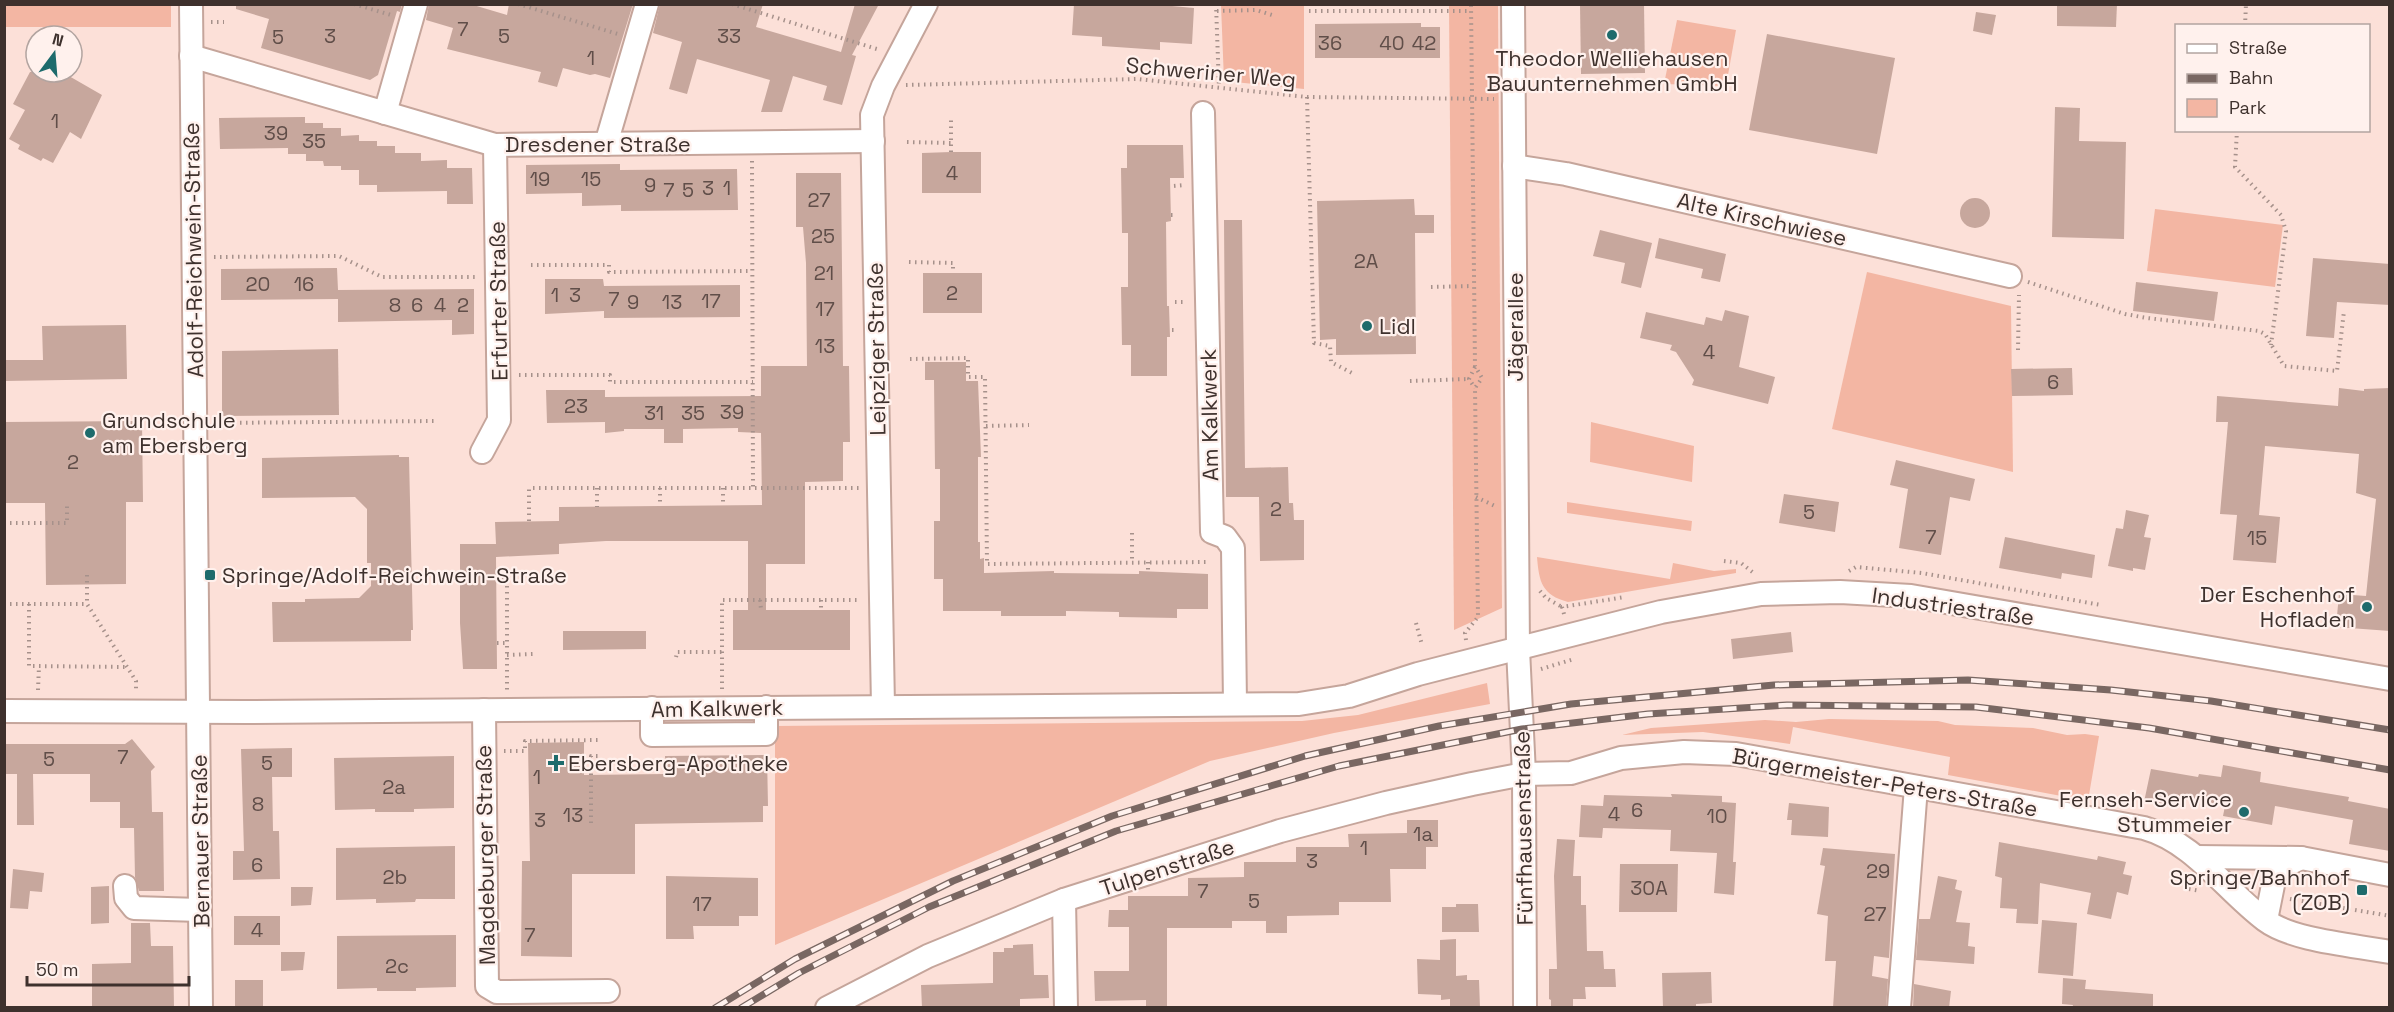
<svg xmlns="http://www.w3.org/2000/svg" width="2394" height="1012" font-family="'Space Grotesk',sans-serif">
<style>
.green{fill:#f3b6a3}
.building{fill:#c7a79d}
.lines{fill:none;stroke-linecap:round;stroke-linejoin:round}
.minor-casing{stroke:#c5a59b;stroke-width:26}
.path{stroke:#a6918b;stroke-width:4;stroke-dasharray:1.5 4.5;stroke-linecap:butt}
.minor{stroke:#fff;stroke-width:22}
.rail-casing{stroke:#796762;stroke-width:7}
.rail{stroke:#fff1ed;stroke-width:4.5;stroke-dasharray:14;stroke-linecap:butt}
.poi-dot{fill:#1e6b6c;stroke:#fff1ed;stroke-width:2}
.labels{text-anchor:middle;stroke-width:4.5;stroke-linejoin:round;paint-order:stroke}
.number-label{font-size:20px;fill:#604e49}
.poi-label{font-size:22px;fill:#3e312d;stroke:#fff1ed;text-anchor:start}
.street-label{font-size:22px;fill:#3e312d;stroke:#fff1ed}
</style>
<rect width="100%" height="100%" fill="#fce0d8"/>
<!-- green -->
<g class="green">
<polygon points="4,5 171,5 171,27 5,27"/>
<polygon points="1221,5 1304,5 1304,89 1224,81"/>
<polygon points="1449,5 1498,5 1502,608 1454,630"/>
<polygon points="1677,20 1736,30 1726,86 1664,84"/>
<polygon points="2155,209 2283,225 2275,287 2147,271"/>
<polygon points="1867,272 2011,306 2013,472 1832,429"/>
<polygon points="1591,422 1694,446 1692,482 1590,462"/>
<polygon points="1567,502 1692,521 1691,531 1567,513"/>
<path d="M1537,557L1670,579L1673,563L1714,571L1736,569V573L1568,602C1542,595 1539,582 1537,557Z"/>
<polygon points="1487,683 1490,704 1334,733 1210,761 775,945 775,726 1302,721 1358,715"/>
<polygon points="1829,719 1938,721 1955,725 2033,728 2067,735 2085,734 2099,736 2088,801 1948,775 1950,757 1793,727 1790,744 1703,732 1622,735 1651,728 1765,720 1796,722"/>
</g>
<!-- building -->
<g class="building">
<polygon points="236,4 402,4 400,12 397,11 378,75 370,80 261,48 269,19 236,9"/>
<polygon points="429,4 470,4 507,15 509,4 633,4 610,78 595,74 590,75 563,68 557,87 538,82 541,72 447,49 453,28 426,20"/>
<polygon points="660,4 763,4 756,27 841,52 855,4 879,4 852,55 856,56 842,105 823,100 827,86 793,76 782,112 761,112 770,80 697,59 687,94 669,89 682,42 653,33"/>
<polygon points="1074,4 1150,4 1194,8 1192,44 1160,42 1160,50 1102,46 1102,37 1072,35"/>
<polygon points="1580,4 1644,4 1645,73 1581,74"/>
<polygon points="2057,4 2117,4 2116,27 2057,26"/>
<polygon points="1976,12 1996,15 1992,35 1973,31"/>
<polygon points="1421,23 1421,27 1440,27 1440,58 1315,58 1315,24"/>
<polygon points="1767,34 1895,58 1877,154 1749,130"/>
<polygon points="30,72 62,72 102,95 81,139 70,132 53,163 43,158 41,161 18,149 20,145 9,139 25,110 13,104"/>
<polygon points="2055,107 2080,108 2079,141 2126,142 2124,239 2052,237"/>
<polygon points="305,117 305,123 323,123 323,128 341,128 341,136 359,135 359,141 377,141 377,146 395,146 395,153 421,153 421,161 447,160 447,168 472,168 473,204 447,204 447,191 377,192 377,185 359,185 359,170 341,170 341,166 324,166 323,161 306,161 306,154 288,154 288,148 220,149 219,118"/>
<polygon points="1127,145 1183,145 1184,178 1170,178 1171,221 1166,222 1167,306 1169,306 1170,337 1167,337 1167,376 1131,376 1131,345 1122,345 1121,287 1128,287 1128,233 1122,233 1121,168 1127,168"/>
<polygon points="951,152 981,152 981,193 922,193 922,153"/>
<polygon points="620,164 620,170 737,169 738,210 621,211 621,205 582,206 582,193 526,194 526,165"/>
<polygon points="796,173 841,173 843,366 849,366 850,442 843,442 843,481 805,482 805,564 766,564 766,610 850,610 850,650 733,650 733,610 748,610 748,541 606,541 559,544 559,554 496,557 497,669 463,669 460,623 460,544 496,544 495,522 559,521 559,507 762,505 761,433 738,432 738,428 683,429 683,443 664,443 664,429 624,429 624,431 605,433 605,422 547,423 546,390 605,390 605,397 761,396 761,366 807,366 806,263 803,227 796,227"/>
<circle cx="1975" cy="213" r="15"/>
<polygon points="1414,199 1415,215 1434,215 1434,233 1415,233 1416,354 1336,355 1336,339 1320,340 1317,201"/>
<polygon points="1224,220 1242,220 1245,468 1288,467 1289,503 1293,503 1294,520 1304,520 1304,560 1260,561 1259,497 1226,497"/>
<polygon points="1600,230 1652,243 1641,288 1621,283 1625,263 1593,256"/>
<polygon points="1659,238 1726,254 1720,282 1701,278 1703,269 1655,258"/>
<polygon points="2313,258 2390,264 2390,305 2337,302 2334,338 2306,336"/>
<polygon points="337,268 338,290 474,289 474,334 452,335 452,320 338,322 338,299 221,300 221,269"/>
<rect x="923" y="273" width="59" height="40"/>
<polygon points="545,279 603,279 604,286 740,285 740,317 604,318 604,311 545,314"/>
<polygon points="2136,282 2218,292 2214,321 2133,311"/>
<polygon points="1725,310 1749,316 1739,367 1775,377 1768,404 1692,385 1694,380 1676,352 1670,350 1672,345 1640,338 1646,312 1704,325 1706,317 1722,321"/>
<polygon points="126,325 127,379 4,381 4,360 43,360 42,326"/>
<polygon points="338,349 339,415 222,416 222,351"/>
<polygon points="925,362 966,362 966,381 978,381 981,457 978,457 978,542 980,542 980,559 984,558 984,573 1054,571 1054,573 1139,574 1139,571 1208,574 1208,609 1177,609 1177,618 1119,617 1119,612 1066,611 1066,616 1001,616 1001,611 943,611 943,579 934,579 934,521 940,521 940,469 935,469 934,380 925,380"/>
<polygon points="2072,368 2073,395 2012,396 2011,369"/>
<polygon points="2339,388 2364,391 2364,389 2390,388 2390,631 2336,627 2339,594 2366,596 2376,499 2356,493 2359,454 2265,446 2259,515 2280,517 2276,563 2233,560 2237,515 2220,514 2228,422 2216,422 2217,396 2338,406"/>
<polygon points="142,421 143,502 126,502 126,584 46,585 45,503 4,503 4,422"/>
<polygon points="399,455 399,457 409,457 413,630 411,630 411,641 273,642 272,602 305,602 305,599 359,598 371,586 371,563 367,563 367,509 355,497 262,498 262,458"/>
<polygon points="1896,460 1975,479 1970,501 1950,497 1941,555 1899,548 1908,489 1890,485"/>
<polygon points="1784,494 1839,502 1835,532 1779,523"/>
<polygon points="2126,510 2149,515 2144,537 2151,538 2145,570 2133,568 2133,571 2108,566 2116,528 2123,529"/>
<polygon points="2005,537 2095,555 2092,578 2062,573 2061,579 1999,568"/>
<polygon points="563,631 646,631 646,649 563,650"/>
<polygon points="1791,632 1793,652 1733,659 1731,639"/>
<polygon points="132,739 155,767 151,771 152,812 163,812 164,891 139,891 135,877 134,828 120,828 120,802 90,802 90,774 33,774 34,825 17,825 17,774 4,774 4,744 125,744"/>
<polygon points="584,742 584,775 665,774 665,756 767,755 768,806 763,806 763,822 635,824 635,874 572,874 572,957 521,956 522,861 530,861 528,743"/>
<polygon points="292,748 292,777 272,777 273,831 279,831 280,879 233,880 233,851 244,851 241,749"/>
<polygon points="454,756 454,808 414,809 414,812 375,812 375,809 335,810 334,758"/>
<polygon points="2223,765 2261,772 2260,782 2349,797 2348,801 2390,809 2390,851 2349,844 2353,820 2275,806 2272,825 2223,816 2225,806 2176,796 2175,807 2144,802 2151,769 2198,777 2199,774 2221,777"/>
<polygon points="1671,794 1722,796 1722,802 1736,803 1733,862 1736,862 1734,895 1714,893 1717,853 1670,851 1671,830 1603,828 1602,838 1579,837 1581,805 1603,806 1604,795 1672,797"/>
<polygon points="1789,803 1829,807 1828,837 1791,835 1792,820 1787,820"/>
<polygon points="1407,820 1438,820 1438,847 1426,847 1426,869 1390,869 1391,902 1339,902 1339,915 1287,916 1287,933 1266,933 1266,921 1232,921 1232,928 1167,928 1167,1008 1146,1008 1146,1000 1095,1001 1094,971 1129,971 1129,927 1108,927 1109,910 1128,910 1128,896 1188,896 1188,878 1244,877 1244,862 1296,862 1296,847 1349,847 1348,834 1407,833"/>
<polygon points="1557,839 1575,840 1573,876 1581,876 1581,905 1586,905 1587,951 1603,951 1604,969 1615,969 1616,987 1585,987 1586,999 1573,999 1573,1008 1551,1008 1551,1000 1549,999 1549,969 1557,969 1554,876"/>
<polygon points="1999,842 2097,860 2098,856 2126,862 2123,874 2132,876 2128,895 2117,892 2111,919 2087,914 2091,893 2040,883 2038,924 2016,923 2017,909 2000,908 2002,878 1995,876"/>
<polygon points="455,846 455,899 416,899 415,902 376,903 376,899 336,900 336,848"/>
<polygon points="1823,848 1895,854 1889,958 1874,956 1872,976 1888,979 1886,1008 1833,1008 1836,961 1825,961 1828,916 1817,914 1825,866 1820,865"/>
<polygon points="1620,864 1678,864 1677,912 1619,912"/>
<polygon points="13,869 44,873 42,892 30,891 28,909 10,908"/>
<polygon points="666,876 758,878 758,916 739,916 739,926 693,926 694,939 666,939"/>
<polygon points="1938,876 1957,880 1955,889 1962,891 1956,922 1970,923 1968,946 1975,947 1974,964 1916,960 1919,919 1930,919"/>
<polygon points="109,886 109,923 91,924 91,887"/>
<polygon points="291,887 313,887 311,905 291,906"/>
<polygon points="1456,904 1478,904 1479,932 1442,932 1442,907 1456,907"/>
<rect x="234" y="916" width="46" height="29"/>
<polygon points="2042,920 2077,923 2073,976 2038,973"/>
<polygon points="131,923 150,923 151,946 173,946 174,1008 92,1008 92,964 131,963"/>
<polygon points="456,935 456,987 416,988 416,991 377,991 377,988 337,989 337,936"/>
<polygon points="1456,939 1456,976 1467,975 1467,980 1479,980 1480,1008 1450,1008 1450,999 1441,1000 1441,995 1418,994 1417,959 1440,960 1440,940"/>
<polygon points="1033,944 1034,975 1048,975 1049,998 1020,999 1020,1008 922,1008 921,985 993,983 993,952 1004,952 1004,948 1013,948 1013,945"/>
<polygon points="281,952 305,952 303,970 281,971"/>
<polygon points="1711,972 1712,1003 1696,1004 1696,1008 1663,1008 1662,973"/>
<polygon points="2063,978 2086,980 2085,989 2153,994 2153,1008 2072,1008 2073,1005 2062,1004"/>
<rect x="235" y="980" width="28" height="28"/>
<polygon points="1914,984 1951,991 1949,1008 1913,1008"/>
</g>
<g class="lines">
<defs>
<g id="minor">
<polyline points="191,4 201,1008"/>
<polyline points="1513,4 1518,649 1524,774 1525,1008"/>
<polyline points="191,56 495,145 873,141"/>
<polyline points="385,113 416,4"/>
<polyline points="1203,113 1212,532 1225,537 1233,548 1235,704"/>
<polyline points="606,144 647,4"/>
<polyline points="1514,166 1566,174 2010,276"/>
<polyline points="482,452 499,420 495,145"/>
<polyline points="883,706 872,115 883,86 926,4"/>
<polyline points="652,708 652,735 766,734 766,707"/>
<polyline points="484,710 487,986 497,992 608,991"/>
<polyline points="4,711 246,712 1299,704 1349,696 1418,674 1661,612 1761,594 1840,592 1911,596 2390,679"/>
<polyline points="2196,857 2301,858 2390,875"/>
<polyline points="125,886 126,898 134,908 200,910"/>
<polyline points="1064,900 1066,1008"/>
<polyline points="2266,920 2276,870 2301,858"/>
<path d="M827,1008L928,956L1064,900L1280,831L1386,803L1472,784L1524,774L1571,773L1621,758L1684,752L1736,754L2144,828C2194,842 2225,890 2265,920C2293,941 2354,945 2390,952"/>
<polyline points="1899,1008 1916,787"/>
</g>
</defs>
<!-- minor casing -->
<use href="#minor" class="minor-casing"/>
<!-- path -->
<g class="path">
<polyline points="354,4 391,15"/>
<polyline points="518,4 618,34"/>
<polyline points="732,4 880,50"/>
<polyline points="1216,4 1219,88"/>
<polyline points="1217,11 1256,10 1275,16"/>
<polyline points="1309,11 1471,11"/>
<polyline points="211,22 224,22"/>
<polyline points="2245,26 2246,4"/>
<polyline points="906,85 1137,79 1307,97 1494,99"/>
<polyline points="1307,97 1314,343 1330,346 1331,362 1354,374"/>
<polyline points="2237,130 2235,167 2281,215 2286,231 2271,345"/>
<polyline points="907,142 951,143"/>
<polyline points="951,152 951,116"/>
<polyline points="752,161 753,488"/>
<polyline points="1174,186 1185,185"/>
<polyline points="1171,215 1174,215"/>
<polyline points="214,257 339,256 382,277 477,277"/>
<polyline points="909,262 953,263 953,273"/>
<polyline points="531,265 609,265 609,272 752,271"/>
<polyline points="2028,282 2125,314 2147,318 2259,331 2265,334 2284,366 2337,371 2344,311"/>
<polyline points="1431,287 1473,286"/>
<polyline points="1175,302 1186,302"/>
<polyline points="1172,330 1175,330"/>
<polyline points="2018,350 2019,295"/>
<polyline points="910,359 968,358 968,377 985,377 987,564 1207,562"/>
<polyline points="1475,367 1469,379 1475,388"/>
<polyline points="519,375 610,375 610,382 753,382"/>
<polyline points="1410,381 1469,379"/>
<polyline points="216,423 435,421"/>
<polyline points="986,426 1029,425"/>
<polyline points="533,488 859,488"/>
<polyline points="597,488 597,507"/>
<polyline points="660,488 660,506"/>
<polyline points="723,488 723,506"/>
<polyline points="1476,497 1495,506"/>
<polyline points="529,521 529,488"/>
<polyline points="4,523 67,523 67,503"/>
<polyline points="1132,533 1132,562"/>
<polyline points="1724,561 1741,563 1755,574"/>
<polyline points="1148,562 1148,571"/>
<polyline points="1849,571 1856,567 1922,573 2101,605"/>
<polyline points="87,575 87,604 136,681 136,691"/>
<polyline points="496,579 507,579 507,690"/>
<polyline points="1540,591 1546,598 1562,607"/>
<polyline points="760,600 761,609"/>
<polyline points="821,600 821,610"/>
<polyline points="4,604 87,604"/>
<polyline points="29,604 29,666 128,667"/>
<polyline points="1564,614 1562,607 1625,597"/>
<polyline points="1416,623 1422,645"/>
<polyline points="1466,640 1465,633 1478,617 1475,388 1482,378 1475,366 1471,4"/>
<polyline points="497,643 507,643"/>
<polyline points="507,655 533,654 533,658"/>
<polyline points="676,657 677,652 722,652"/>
<polyline points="1541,669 1574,659"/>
<polyline points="722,689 722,600 860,600"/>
<polyline points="38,690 39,666"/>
<polyline points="504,751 525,751 525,741 598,740"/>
<polyline points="591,823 591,756 599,756"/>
<polyline points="2189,889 2200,891"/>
<polyline points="2290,899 2390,916"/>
</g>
<!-- minor -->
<use href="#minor" class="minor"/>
<defs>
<g id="rail">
<polyline points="715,1008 795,959 953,881 1112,816 1305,756 1439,726 1571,704 1774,685 1968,680 2111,690 2211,701 2390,730"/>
<polyline points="741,1008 799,973 929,907 1116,831 1339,766 1522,729 1648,714 1787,705 1976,707 2149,728 2390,770"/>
</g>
</defs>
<!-- rail casing -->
<use href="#rail" class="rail-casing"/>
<!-- rail -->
<use href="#rail" class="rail"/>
</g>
<!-- markers -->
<g class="poi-dot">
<circle cx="1612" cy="35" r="6"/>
<circle cx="1367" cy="326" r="6"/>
<circle cx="90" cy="433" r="6"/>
<rect x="204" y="569" width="12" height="12" rx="3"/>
<circle cx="2367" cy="607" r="6"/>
<path d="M553 754h6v6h6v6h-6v6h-6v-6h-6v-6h6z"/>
<circle cx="2244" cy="812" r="6"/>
<rect x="2356" y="884" width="12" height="12" rx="3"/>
</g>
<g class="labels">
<!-- number labels -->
<g class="number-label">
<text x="463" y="36">7</text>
<text x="330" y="43">3</text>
<text x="504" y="43">5</text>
<text x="729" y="43">33</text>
<text x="278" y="44">5</text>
<text x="1330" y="50">36</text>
<text x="1392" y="50">40</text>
<text x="1424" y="50">42</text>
<text x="591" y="65">1</text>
<text x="55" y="128">1</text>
<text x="276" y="140">39</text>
<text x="314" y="148">35</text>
<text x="952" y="180">4</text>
<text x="540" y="186">19</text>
<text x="591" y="186">15</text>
<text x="650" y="192">9</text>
<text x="708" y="195">3</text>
<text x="727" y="195">1</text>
<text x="669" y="197">7</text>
<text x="688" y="197">5</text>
<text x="819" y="207">27</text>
<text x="823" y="243">25</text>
<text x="1366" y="268">2A</text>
<text x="824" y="280">21</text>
<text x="258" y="291">20</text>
<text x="304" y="291">16</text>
<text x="952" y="300">2</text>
<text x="555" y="302">1</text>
<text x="575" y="302">3</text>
<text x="614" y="306">7</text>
<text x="711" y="308">17</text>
<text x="633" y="309">9</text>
<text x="672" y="309">13</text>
<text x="395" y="312">8</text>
<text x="417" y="312">6</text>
<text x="440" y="312">4</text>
<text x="463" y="312">2</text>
<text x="825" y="316">17</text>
<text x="825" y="353">13</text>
<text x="1709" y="359">4</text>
<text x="2053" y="389">6</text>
<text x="576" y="413">23</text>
<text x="732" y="419">39</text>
<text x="654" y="420">31</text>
<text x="693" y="420">35</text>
<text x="73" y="469">2</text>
<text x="1276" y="516">2</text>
<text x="1809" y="519">5</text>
<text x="1931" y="544">7</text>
<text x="2257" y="545">15</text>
<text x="123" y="764">7</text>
<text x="49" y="766">5</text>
<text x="267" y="770">5</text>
<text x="537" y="784">1</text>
<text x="394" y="794">2a</text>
<text x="258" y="811">8</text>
<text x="1637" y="817">6</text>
<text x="1614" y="821">4</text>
<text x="573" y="822">13</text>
<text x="1717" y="823">10</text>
<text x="540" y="827">3</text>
<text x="1423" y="841">1a</text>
<text x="1364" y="855">1</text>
<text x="1312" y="868">3</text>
<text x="257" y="872">6</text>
<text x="1878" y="878">29</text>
<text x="395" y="884">2b</text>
<text x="1649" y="895">30A</text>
<text x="1203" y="898">7</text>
<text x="1254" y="908">5</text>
<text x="702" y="911">17</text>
<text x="1875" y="921">27</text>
<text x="257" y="937">4</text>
<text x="530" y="942">7</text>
<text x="397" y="973">2c</text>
</g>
<!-- poi labels -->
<g class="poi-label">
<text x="1612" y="66" text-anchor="middle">Theodor Welliehausen<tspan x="1612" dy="25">Bauunternehmen GmbH</tspan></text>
<text x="1379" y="334">Lidl</text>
<text x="102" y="428">Grundschule<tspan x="102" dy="25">am Ebersberg</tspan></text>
<text x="222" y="583">Springe/Adolf-Reichwein-Straße</text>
<text x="2355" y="602" text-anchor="end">Der Eschenhof<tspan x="2355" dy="25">Hofladen</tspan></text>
<text x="568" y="771">Ebersberg-Apotheke</text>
<text x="2232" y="807" text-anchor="end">Fernseh-Service<tspan x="2232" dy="25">Stummeier</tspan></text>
<text x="2350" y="885" text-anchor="end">Springe/Bahnhof<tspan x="2350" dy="25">(ZOB)</tspan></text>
</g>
<!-- street labels -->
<g class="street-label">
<text transform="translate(1211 72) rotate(5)" y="8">Schweriner Weg</text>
<text x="598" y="152">Dresdener Straße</text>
<text transform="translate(1762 219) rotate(13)" y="8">Alte Kirschwiese</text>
<text transform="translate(193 250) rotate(-91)" y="8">Adolf-Reichwein-Straße</text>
<text transform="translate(498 301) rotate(-91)" y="8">Erfurter Straße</text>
<text transform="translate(1515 327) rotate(-90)" y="8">Jägerallee</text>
<text transform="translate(876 349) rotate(-91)" y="8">Leipziger Straße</text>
<text transform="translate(1209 415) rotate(-91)" y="8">Am Kalkwerk</text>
<text transform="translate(1953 606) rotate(8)" y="8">Industriestraße</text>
<text transform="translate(717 708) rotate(-1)" y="8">Am Kalkwerk</text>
<text transform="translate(1885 782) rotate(10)" y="8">Bürgermeister-Peters-Straße</text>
<text transform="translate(1523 828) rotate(-91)" y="8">Fünfhausenstraße</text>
<text transform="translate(200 841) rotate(-91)" y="8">Bernauer Straße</text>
<text transform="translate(485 855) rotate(-91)" y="8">Magdeburger Straße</text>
<text transform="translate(1167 867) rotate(-18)" y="8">Tulpenstraße</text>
</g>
</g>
<!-- border -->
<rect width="2394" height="1012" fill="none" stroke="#3e312d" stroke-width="12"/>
<!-- legend -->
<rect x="2175" y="24" width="195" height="108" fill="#fff1ed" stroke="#b2a4a0" stroke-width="1.5"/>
<rect x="2187" y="44" width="30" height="9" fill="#ffffff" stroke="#b2a4a0" stroke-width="1.5"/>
<text x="2229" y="54" font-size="18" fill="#3e312d">Straße</text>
<rect x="2187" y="74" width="30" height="9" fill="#796762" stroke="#b2a4a0" stroke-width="1.5"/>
<text x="2229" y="84" font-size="18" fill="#3e312d">Bahn</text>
<rect x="2187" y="99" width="30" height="18" fill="#f3b6a3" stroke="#b2a4a0" stroke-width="1.5"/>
<text x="2229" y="114" font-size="18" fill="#3e312d">Park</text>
<!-- north arrow -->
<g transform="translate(54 54) rotate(16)"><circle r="28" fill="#fff1ed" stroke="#b2a4a0" stroke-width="1.5"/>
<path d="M0-4.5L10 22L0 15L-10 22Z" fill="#1e6b6c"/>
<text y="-9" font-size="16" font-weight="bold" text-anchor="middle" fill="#3e312d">N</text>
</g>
<!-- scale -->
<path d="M27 976v9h162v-9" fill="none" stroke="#3e312d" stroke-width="3"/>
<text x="36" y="976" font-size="18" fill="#3e312d" stroke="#fff1ed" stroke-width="4.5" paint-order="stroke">50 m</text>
</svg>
